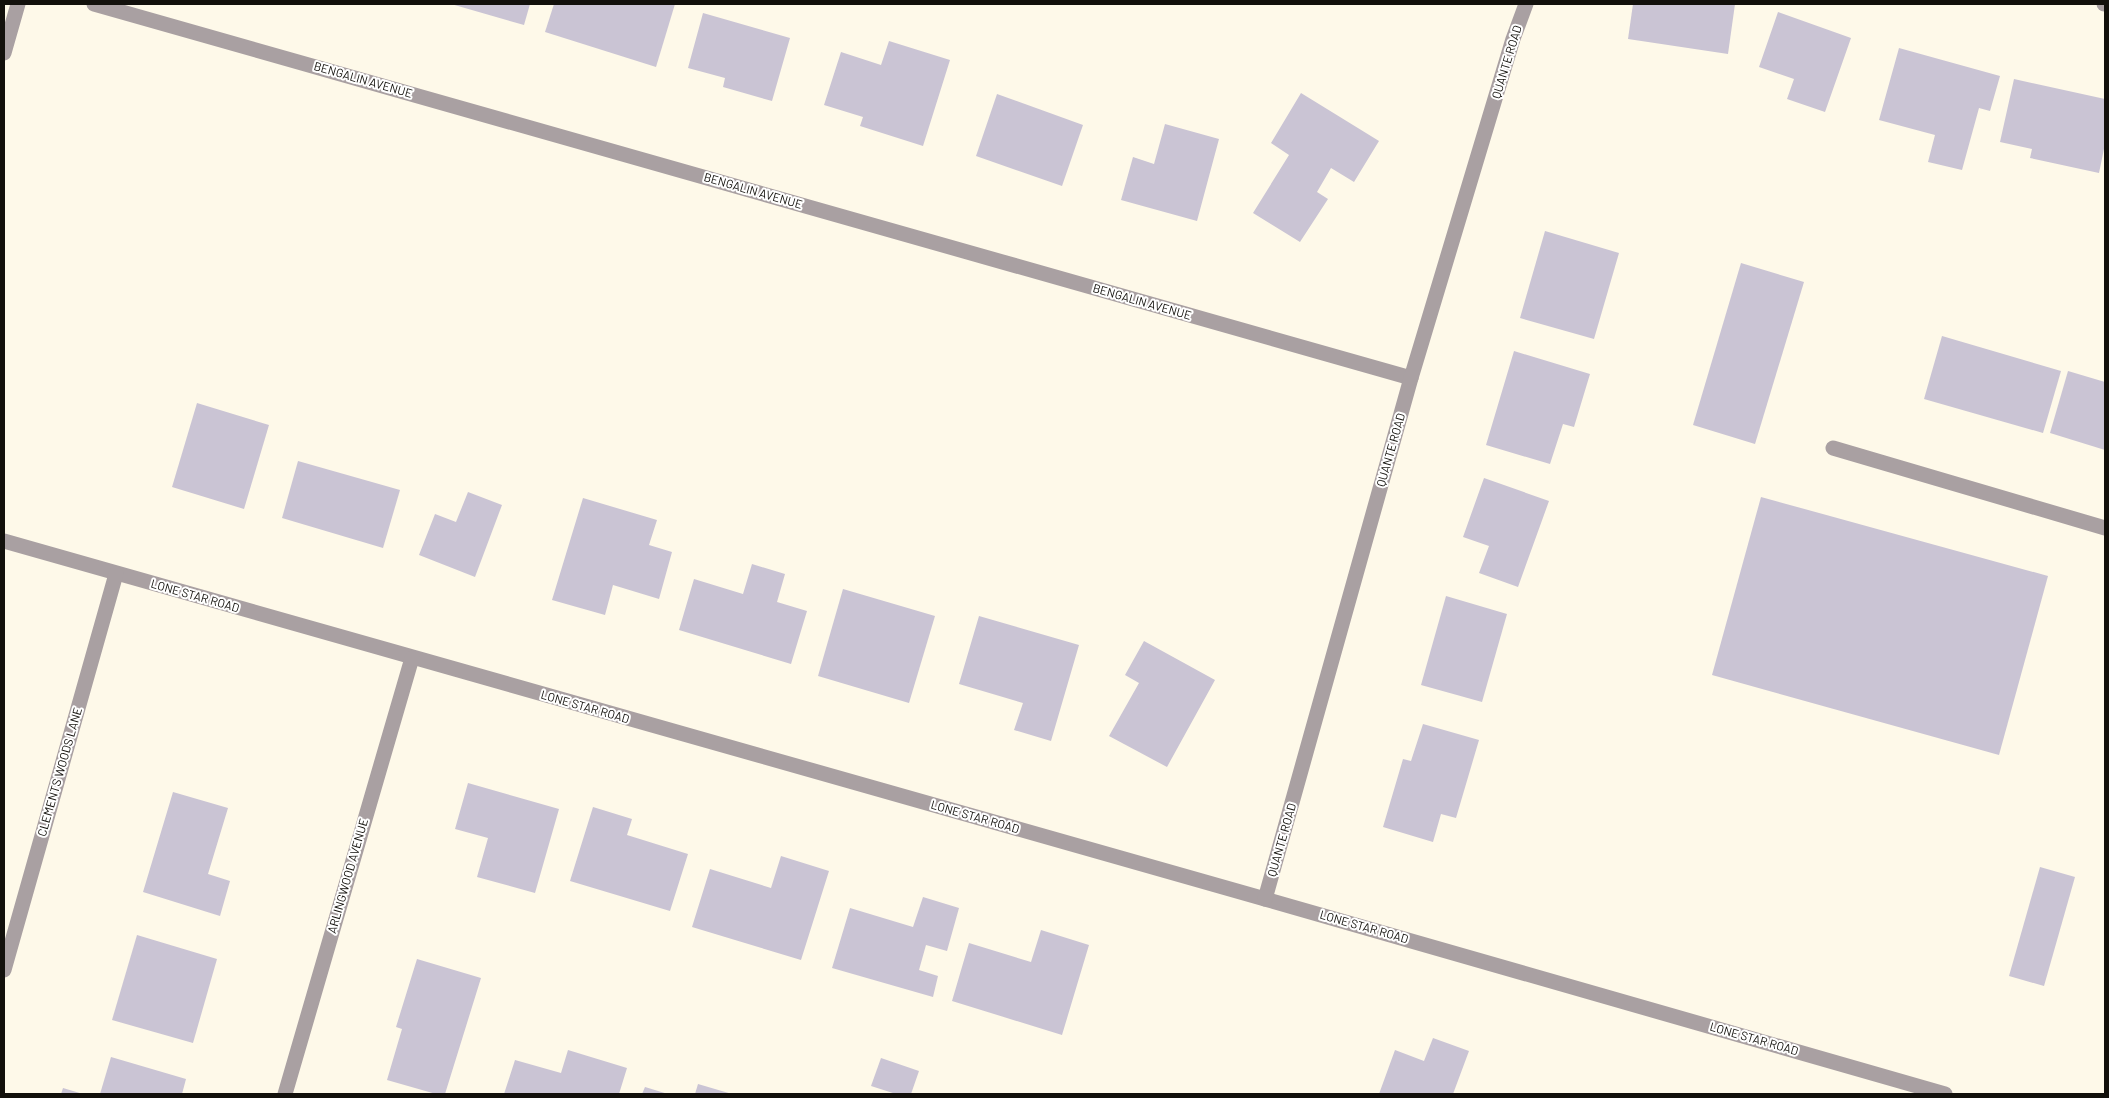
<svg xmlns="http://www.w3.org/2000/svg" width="2109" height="1098" font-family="Barlow,sans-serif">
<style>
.building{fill:#cac4d4}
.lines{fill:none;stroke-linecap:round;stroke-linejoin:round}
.minor{stroke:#a9a0a2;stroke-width:15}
.labels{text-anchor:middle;stroke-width:4;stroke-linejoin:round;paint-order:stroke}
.street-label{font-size:12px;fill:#12100b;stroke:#fff}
</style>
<rect width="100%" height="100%" fill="#fef9e9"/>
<!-- building -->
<g class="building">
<polygon points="451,4 530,4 524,25"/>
<polygon points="554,4 675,4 656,67 545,32"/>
<polygon points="1633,4 1735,4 1728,54 1628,39"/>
<polygon points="1778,12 1851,38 1825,112 1787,99 1794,79 1759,67"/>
<polygon points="703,13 790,38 772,101 723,87 725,78 688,68"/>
<polygon points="889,41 950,60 923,146 860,126 863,117 824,105 841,52 881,65"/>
<polygon points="1899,48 2000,76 1990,111 1979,108 1962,170 1928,162 1935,135 1879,120"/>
<polygon points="2014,79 2105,99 2105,144 2099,173 2030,158 2032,149 2000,142"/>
<polygon points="1301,93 1379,141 1354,182 1331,168 1317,192 1328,199 1300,242 1253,213 1289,155 1271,143"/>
<polygon points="997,94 1083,125 1062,186 976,156"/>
<polygon points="1165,124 1219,139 1197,221 1121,200 1133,157 1154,164"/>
<polygon points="1545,231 1619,253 1594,339 1520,318"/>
<polygon points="1741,263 1804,282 1755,444 1693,425"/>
<polygon points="1942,336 2061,371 2043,433 1924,399"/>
<polygon points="1514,351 1590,374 1574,427 1563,424 1550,464 1486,445"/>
<polygon points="2068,371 2105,382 2105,450 2050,433"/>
<polygon points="197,403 269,425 244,509 172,487"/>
<polygon points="298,461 400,490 383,548 282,518"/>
<polygon points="1484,478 1549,501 1518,587 1479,573 1489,546 1463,537"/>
<polygon points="468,492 502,505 475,577 419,555 435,514 456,522"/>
<polygon points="1761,497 2048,576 1999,755 1712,675"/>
<polygon points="583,498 657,520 649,545 672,552 659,599 613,585 605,615 552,600"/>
<polygon points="752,564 785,574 777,602 807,611 791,664 679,630 694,579 743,594"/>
<polygon points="843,589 935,616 909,703 818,676"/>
<polygon points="1446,596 1507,614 1482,702 1421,685"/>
<polygon points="979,616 1079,645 1051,741 1014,730 1023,703 959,684"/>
<polygon points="1144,641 1215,680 1167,767 1109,736 1139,683 1125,675"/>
<polygon points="1423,724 1479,740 1456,818 1441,814 1433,842 1383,827 1403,759 1411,761"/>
<polygon points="468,783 559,809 535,893 477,877 488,838 455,829"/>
<polygon points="173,792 228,808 208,874 230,881 220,916 143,892"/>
<polygon points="593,807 632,819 627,835 688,854 670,911 570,881"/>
<polygon points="781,856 829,871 801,960 692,927 710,869 771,888"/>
<polygon points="2040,867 2075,877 2044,986 2009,976"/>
<polygon points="923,897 959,908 947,951 926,945 919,970 938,976 933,997 832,968 850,908 913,927"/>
<polygon points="1041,930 1089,945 1062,1035 952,1001 969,943 1031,962"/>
<polygon points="137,935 217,959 193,1043 112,1020"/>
<polygon points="417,959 481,978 445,1094 436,1094 387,1080 402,1029 396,1027"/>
<polygon points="1433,1038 1469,1051 1453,1094 1379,1094 1395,1050 1424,1061"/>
<polygon points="568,1050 627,1068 619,1094 504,1094 515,1060 561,1073"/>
<polygon points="111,1057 186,1079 182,1094 100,1094"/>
<polygon points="881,1058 919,1071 911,1094 896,1094 871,1086"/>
<polygon points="698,1084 732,1094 695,1094"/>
<polygon points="645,1087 668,1094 642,1094"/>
<polygon points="63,1088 83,1094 61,1094"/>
</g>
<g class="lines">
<!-- minor -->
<g class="minor">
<polyline points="94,4 1411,378"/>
<polyline points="2104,4 2105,4"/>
<polyline points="4,53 18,4"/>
<polyline points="1833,448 2105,528"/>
<polyline points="4,541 1265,899 1945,1094"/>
<polyline points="1265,899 1411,378 1513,39 1526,4"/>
<polyline points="4,970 116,574"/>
<polyline points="285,1094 412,658"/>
</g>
</g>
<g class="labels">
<!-- street labels -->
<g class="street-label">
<text transform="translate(1507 62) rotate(-73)" y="4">QUANTE ROAD</text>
<text transform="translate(363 80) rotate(16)" y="4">BENGALIN AVENUE</text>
<text transform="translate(753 191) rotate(16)" y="4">BENGALIN AVENUE</text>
<text transform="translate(1142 302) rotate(16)" y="4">BENGALIN AVENUE</text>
<text transform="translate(1391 450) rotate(-74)" y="4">QUANTE ROAD</text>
<text transform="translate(195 596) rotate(16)" y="4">LONE STAR ROAD</text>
<text transform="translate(585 707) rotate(16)" y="4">LONE STAR ROAD</text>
<text transform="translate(60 772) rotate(-74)" y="4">CLEMENTS WOODS LANE</text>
<text transform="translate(975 817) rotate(16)" y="4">LONE STAR ROAD</text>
<text transform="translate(1282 840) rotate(-74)" y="4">QUANTE ROAD</text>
<text transform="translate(348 876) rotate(-74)" y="4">ARLINGWOOD AVENUE</text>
<text transform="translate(1364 927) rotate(16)" y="4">LONE STAR ROAD</text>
<text transform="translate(1754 1039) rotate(16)" y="4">LONE STAR ROAD</text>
</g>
</g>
<!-- border -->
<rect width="2109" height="1098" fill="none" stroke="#12100b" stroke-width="10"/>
</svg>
